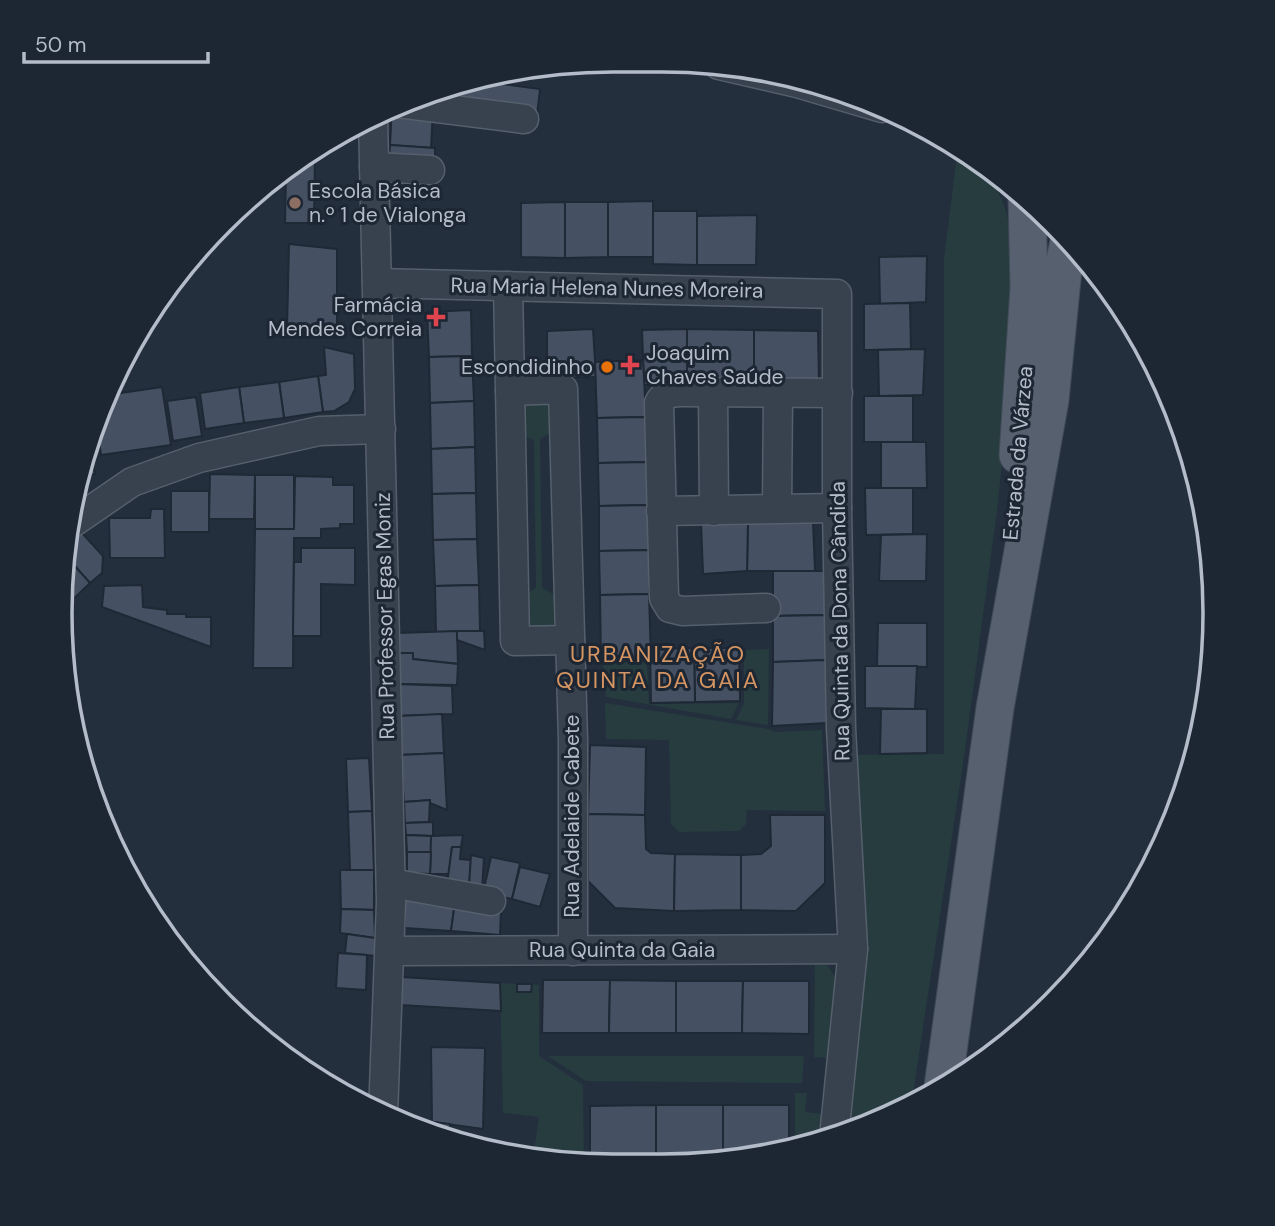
<svg xmlns="http://www.w3.org/2000/svg" width="1275" height="1226" font-family="'DM Sans',sans-serif">
<style>
.green{fill:#263c3f}
.building{fill:#455162;stroke:#1f2835;stroke-width:2}
.lines{fill:none;stroke-linecap:round;stroke-linejoin:round}
.minor-casing{stroke:#565f6c;stroke-width:31}
.major-casing{stroke:#414a57;stroke-width:39}
.minor{stroke:#38414e;stroke-width:28}
.major{stroke:#56606e;stroke-width:37}
.education-dot{fill:#8d6e63;stroke:#1d2633;stroke-width:2.5}
.health-dot{fill:#e0444e;stroke:#1d2633;stroke-width:2.5}
.food-dot{fill:#e8710a;stroke:#1d2633;stroke-width:2.5}
.labels{text-anchor:middle;stroke-width:6;stroke-linejoin:round;paint-order:stroke}
.poi-label{font-size:21px;fill:#b4bcc9;stroke:#1d2633;text-anchor:start}
.street-label{font-size:21px;fill:#b4bcc9;stroke:#1d2633}
.neighbourhood-label{font-size:23px;letter-spacing:2px;fill:#d59563;stroke:#1d2633}
.rim{fill:none;stroke:#b4bcc9;stroke-width:3.5}
</style>
<rect width="100%" height="100%" fill="#242f3e"/>
<!-- green -->
<g class="green">
<path d="M958,147C991,171 1008,201 1012,242L1007,408L998,503L964,757L911,1107L846,1132L849,755L944,754V259Z"/>
<path d="M520,403H546L554,412L555,430L540,439L542,588L559,597C560,625 553,634 525,623L520,598L536,588L534,440L514,432Z"/>
<polygon points="769,649 768,725 736,720 744,703 744,650"/>
<polygon points="647,662 649,704 739,703 731,719 606,697 603,664"/>
<polygon points="605,703 768,729 775,732 822,730 825,811 747,810 746,824 739,831 679,832 671,824 669,740 606,739"/>
<polygon points="815,961 828,966 835,977 829,1058 814,1057"/>
<polygon points="500,983 517,984 517,992 531,992 532,984 539,985 539,1056 583,1085 584,1165 533,1158 539,1117 503,1113"/>
<polygon points="548,1056 804,1056 802,1083 586,1081"/>
<polygon points="795,1093 807,1093 805,1112 823,1114 820,1142 795,1149"/>
</g>
<!-- building -->
<g class="building">
<polygon points="472,80 540,89 537,115 450,103 451,86"/>
<polygon points="392,107 433,109 431,148 390,145"/>
<polygon points="390,145 435,148 435,164 389,162"/>
<polygon points="315,151 314,223 285,223 286,168"/>
<polygon points="653,201 653,257 608,257 608,202"/>
<polygon points="565,202 565,258 521,257 521,203"/>
<polygon points="565,202 608,202 608,257 565,258"/>
<polygon points="653,211 697,211 697,265 653,264"/>
<polygon points="757,215 756,265 697,265 697,216"/>
<polygon points="289,244 337,249 337,338 287,328"/>
<polygon points="927,256 926,302 880,304 879,257"/>
<polygon points="910,303 911,349 864,350 864,304"/>
<polygon points="471,310 472,356 429,357 427,312"/>
<polygon points="593,329 596,377 547,378 547,331"/>
<polygon points="687,329 754,330 754,385 687,385"/>
<polygon points="687,329 687,385 644,385 642,330"/>
<polygon points="754,330 818,331 819,384 754,385"/>
<polygon points="324,347 354,354 355,389 349,402 334,411 323,412 318,376 326,375"/>
<polygon points="925,349 923,395 879,396 878,350"/>
<polygon points="472,356 474,401 430,403 429,357"/>
<polygon points="643,360 646,417 597,418 595,362"/>
<polygon points="318,376 323,412 284,418 279,382"/>
<polygon points="279,382 284,418 244,423 239,387"/>
<polygon points="162,387 171,445 101,455 96,419 107,395"/>
<polygon points="239,387 244,423 205,429 200,393"/>
<rect x="864" y="396" width="49" height="46"/>
<polygon points="196,397 202,436 173,441 167,401"/>
<polygon points="474,401 475,447 431,449 430,403"/>
<polygon points="646,417 647,462 598,463 597,418"/>
<polygon points="87,442 95,474 79,478"/>
<polygon points="881,442 926,442 927,488 881,488"/>
<polygon points="475,447 476,493 432,494 431,449"/>
<polygon points="647,462 648,505 599,506 598,463"/>
<polygon points="210,474 255,475 254,519 209,519"/>
<rect x="255" y="475" width="39" height="54"/>
<polygon points="295,476 333,477 333,485 354,485 354,524 340,524 340,528 321,529 321,538 294,538 293,668 253,668 255,529 294,529"/>
<polygon points="865,488 913,488 913,534 866,535"/>
<rect x="171" y="491" width="38" height="41"/>
<polygon points="476,493 477,539 433,540 432,494"/>
<polygon points="648,505 649,550 599,551 599,506"/>
<polygon points="151,509 164,509 165,558 110,558 109,518 150,518"/>
<polygon points="748,521 813,521 815,571 747,571"/>
<polygon points="748,521 747,571 703,574 701,522"/>
<polygon points="82,533 103,556 102,573 90,583 64,554 64,549"/>
<polygon points="927,534 926,581 879,581 881,535"/>
<polygon points="477,539 479,585 435,586 433,540"/>
<polygon points="301,548 355,548 355,585 321,584 321,636 293,636 294,562 301,562"/>
<polygon points="649,550 649,594 600,595 599,551"/>
<polygon points="64,554 90,583 62,610"/>
<polygon points="773,571 827,571 827,615 773,616"/>
<polygon points="142,585 143,607 167,610 167,614 186,614 186,617 211,617 211,647 102,607 104,586"/>
<polygon points="479,585 480,631 436,632 435,586"/>
<polygon points="649,594 651,660 601,661 600,595"/>
<polygon points="827,615 826,660 773,662 773,616"/>
<polygon points="878,623 927,623 927,667 877,666"/>
<polygon points="457,631 458,664 413,659 413,653 397,653 398,633"/>
<polygon points="457,631 484,631 485,650 457,640"/>
<polygon points="694,648 739,648 740,701 695,702"/>
<polygon points="694,648 695,702 651,703 650,649"/>
<polygon points="397,653 413,653 413,659 458,664 457,685 397,684"/>
<polygon points="826,660 827,723 772,726 773,662"/>
<polygon points="865,666 917,666 915,709 865,708"/>
<polygon points="397,684 452,686 453,714 398,716"/>
<polygon points="881,709 927,709 927,753 880,754"/>
<polygon points="442,714 444,753 400,755 398,716"/>
<polygon points="590,745 646,747 645,815 588,814"/>
<polygon points="444,753 447,810 430,803 430,800 404,802 400,755"/>
<polygon points="369,758 372,811 348,812 346,759"/>
<polygon points="430,800 429,822 405,823 404,802"/>
<polygon points="372,811 374,870 350,870 348,812"/>
<polygon points="588,814 645,815 646,849 651,853 675,854 674,911 615,908 588,881"/>
<polygon points="770,815 825,815 825,883 796,911 741,910 741,855 761,854 771,846"/>
<polygon points="433,822 433,836 406,835 405,823"/>
<polygon points="406,835 431,836 431,852 407,852"/>
<polygon points="463,835 461,847 452,847 449,874 430,874 431,836"/>
<polygon points="452,847 461,847 460,859 471,860 469,887 447,884"/>
<polygon points="407,852 431,852 430,874 407,873"/>
<polygon points="675,854 741,855 741,910 674,911"/>
<polygon points="471,855 484,858 482,889 469,887"/>
<polygon points="491,857 520,863 512,899 483,893"/>
<polygon points="520,867 550,874 540,907 512,899"/>
<polygon points="340,870 374,870 374,910 341,909"/>
<polygon points="405,892 455,902 451,931 405,928"/>
<polygon points="455,902 501,911 500,935 451,931"/>
<polygon points="341,909 374,910 375,938 340,933"/>
<polygon points="347,934 375,938 376,956 345,953"/>
<polygon points="338,953 367,955 366,990 336,988"/>
<polygon points="401,977 500,983 501,1011 401,1005"/>
<polygon points="543,980 610,980 609,1033 542,1033"/>
<polygon points="610,980 676,981 676,1033 609,1033"/>
<polygon points="676,981 743,981 742,1033 676,1033"/>
<polygon points="743,981 809,981 809,1034 742,1033"/>
<polygon points="517,984 532,984 531,992 517,992"/>
<polygon points="431,1047 485,1048 483,1129 432,1122"/>
<rect x="656" y="1105" width="67" height="52"/>
<polygon points="656,1105 656,1157 590,1158 590,1106"/>
<polygon points="723,1105 789,1105 789,1150 749,1157 723,1157"/>
<polygon points="392,1116 450,1124 448,1139 392,1118"/>
</g>
<g class="lines">
<defs>
<g id="minor">
<polyline points="719,65 797,83 882,108"/>
<polyline points="398,103 524,119"/>
<polyline points="373,118 391,902 383,1115"/>
<polyline points="374,167 430,170"/>
<polyline points="377,283 837,294 837,508 841,728 853,949 834,1137"/>
<polyline points="508,286 515,641 570,640"/>
<polyline points="510,391 563,389 573,740 573,951"/>
<polyline points="713,393 714,511"/>
<polyline points="777,509 778,393"/>
<polyline points="661,511 837,508"/>
<polyline points="68,526 132,482 199,458 319,431 381,429"/>
<path d="M766,608L682,611L670,608L664,598L659,403C664,393 670,393 681,392L838,393"/>
<polyline points="391,883 491,901"/>
<polyline points="391,951 853,949"/>
</g>
<g id="major">
<polyline points="1018,455 1029,288 1027,197"/>
<polyline points="943,1087 995,708 1050,400 1063,269 1069,242"/>
</g>
</defs>
<!-- minor casing -->
<use href="#minor" class="minor-casing"/>
<!-- major casing -->
<use href="#major" class="major-casing"/>
<!-- minor -->
<use href="#minor" class="minor"/>
<!-- major -->
<use href="#major" class="major"/>
</g>
<!-- markers -->
<circle class="education-dot" cx="295" cy="203" r="7"/>
<g class="health-dot">
<path d="M432.5 306.5h7v7h7v7h-7v7h-7v-7h-7v-7h7z"/>
<path d="M626.5 354.5h7v7h7v7h-7v7h-7v-7h-7v-7h7z"/>
</g>
<circle class="food-dot" cx="607" cy="367" r="7"/>
<g class="labels">
<!-- poi labels -->
<g class="poi-label">
<text x="309" y="198">Escola Básica<tspan x="309" dy="24">n.º 1 de Vialonga</tspan></text>
<text x="422" y="312" text-anchor="end">Farmácia<tspan x="422" dy="24">Mendes Correia</tspan></text>
<text x="646" y="360">Joaquim<tspan x="646" dy="24">Chaves Saúde</tspan></text>
<text x="593" y="374" text-anchor="end">Escondidinho</text>
</g>
<!-- street labels -->
<g class="street-label">
<text transform="translate(607 288) rotate(1)" y="7">Rua Maria Helena Nunes Moreira</text>
<text transform="translate(1018 453) rotate(-85)" y="7">Estrada da Várzea</text>
<text transform="translate(385 616) rotate(-91)" y="7">Rua Professor Egas Moniz</text>
<text transform="translate(840 621) rotate(-91)" y="7">Rua Quinta da Dona Cândida</text>
<text transform="translate(572 816) rotate(-90)" y="7">Rua Adelaide Cabete</text>
<text x="622" y="957">Rua Quinta da Gaia</text>
</g>
<!-- neighbourhood labels -->
<g class="neighbourhood-label">
<text x="658" y="662">URBANIZAÇÃO<tspan x="658" dy="26">QUINTA DA GAIA</tspan></text>
</g>
</g>
<!-- crop -->
<path d="M0 0H1275V1226H0ZM613 72H662A541 541 0 0 1 1203 613V613A541 541 0 0 1 662 1154H613A541 541 0 0 1 72 613V613A541 541 0 0 1 613 72Z" fill="#1d2633" fill-rule="evenodd"/>
<path class="rim" d="M613 72H662A541 541 0 0 1 1203 613V613A541 541 0 0 1 662 1154H613A541 541 0 0 1 72 613V613A541 541 0 0 1 613 72Z"/>
<!-- scale -->
<path d="M24 52v10h184v-10" fill="none" stroke="#b4bcc9" stroke-width="3.5"/>
<text x="35" y="52" font-size="21" fill="#b4bcc9" stroke="#1d2633" stroke-width="5" paint-order="stroke">50 m</text>
</svg>
